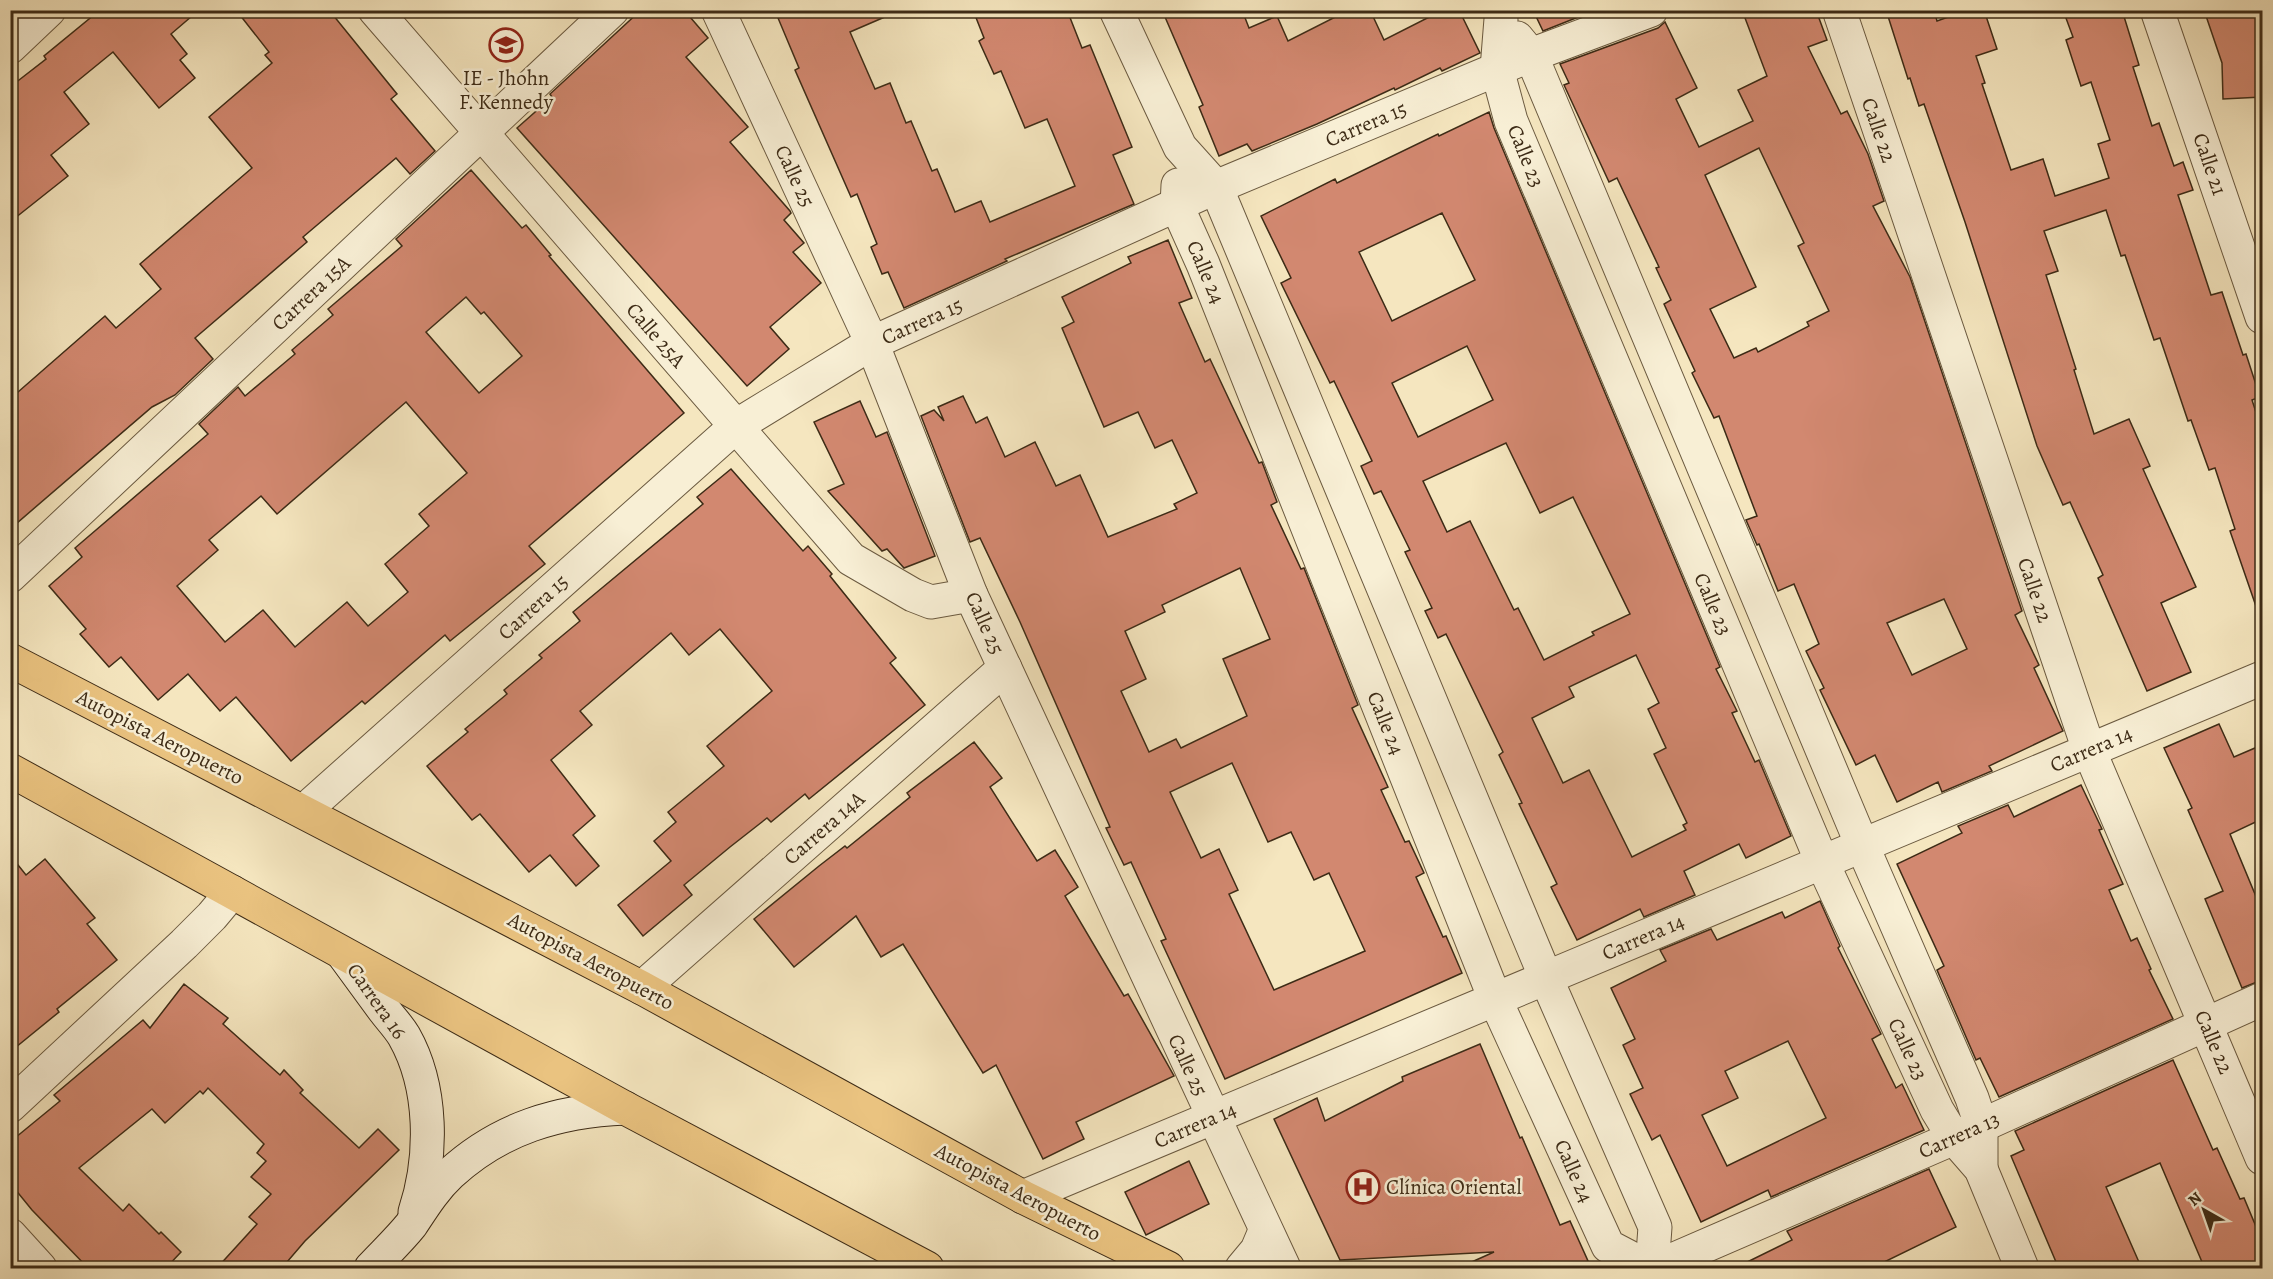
<svg xmlns="http://www.w3.org/2000/svg" width="2273" height="1279" font-family="Alegreya,serif">
<style>
.building{fill:#d28870;stroke:#3d2b16;stroke-width:1.5;fill-rule:evenodd}
.lines{fill:none;stroke-linecap:round;stroke-linejoin:round}
.street-casing{stroke:#6b5a40;stroke-width:35}
.secondary-casing{stroke:#3d2b16;stroke-width:35}
.highway-casing{stroke:#3d2b16;stroke-width:35}
.street{stroke:#f8efd5;stroke-width:33}
.secondary{stroke:#f8efd5;stroke-width:33}
.highway{stroke:#eac380;stroke-width:33}
.labels{text-anchor:middle;stroke-width:5;stroke-linejoin:round;paint-order:stroke}
.poi-label{font-size:21px;fill:#3d2b16;stroke:#f8efd5}
.street-label{font-size:21px;fill:#3d2b16;stroke:#f8efd5}
</style>
<rect width="100%" height="100%" fill="#f5e6bf"/>
<filter id="stains"><feTurbulence type="fractalNoise" baseFrequency=".00333" numOctaves="4"/><feColorMatrix values="0 0 0 0 .2 0 0 0 0 .09 0 0 0 0 .02 0 0 0 .5 -.17"/></filter>
<radialGradient id="worn" r=".72"><stop offset=".6" stop-color="#630" stop-opacity="0"/><stop offset="1" stop-color="#630" stop-opacity=".3"/></radialGradient>
<!-- building -->
<g class="building">
<polygon points="100,10 199,10 171,34 187,54 180,60 195,78 159,108 113,52 64,92 89,124 51,155 68,176 10,222 10,87 46,59 44,56"/>
<polygon points="236,10 329,10 397,94 391,99 435,151 410,174 396,158 303,237 307,242 195,338 213,359 175,395 152,407 10,529 10,399 105,316 116,328 161,289 140,264 252,168 209,117 272,63 265,55 269,52"/>
<polygon points="641,10 684,10 708,38 686,57 748,127 730,142 790,211 791,213 784,220 804,243 793,252 821,283 770,327 789,349 747,386 517,128 552,97 550,94"/>
<polygon points="796,10 901,10 850,32 875,89 890,83 906,123 911,121 932,171 937,169 955,212 981,201 990,222 1075,186 1047,119 1025,128 1001,71 994,74 979,41 984,38 973,10 1067,10 1082,48 1090,45 1132,147 1113,155 1134,204 1005,259 1007,261 904,308 888,272 882,274 871,247 877,244 857,194 851,197 795,70 799,68 778,18"/>
<polygon points="1162,10 1242,10 1249,28 1277,16 1288,41 1349,10 1370,10 1384,40 1443,10 1459,10 1480,53 1442,71 1440,68 1395,90 1394,88 1317,124 1252,151 1247,144 1219,156 1199,107 1203,105"/>
<polygon points="1533,10 1596,10 1543,31"/>
<path d="M1742,10H1816L1827,40L1808,47L1841,114L1847,111L1868,154L1884,201L1873,206L1910,277L2022,611L2015,615L2039,665L2034,668L2063,731L1989,766L1992,771L1942,792L1938,782L1897,802L1875,755L1856,765L1820,690L1824,688L1806,651L1819,644L1794,584L1778,591L1759,544L1757,545L1746,520L1757,516L1719,416L1714,418L1692,373L1695,371L1664,304L1671,300L1656,268L1659,267L1617,178L1609,182L1564,85L1569,83L1560,64L1658,28L1665,22L1697,88L1676,99L1699,147L1753,121L1738,90L1767,76ZM1759,148L1804,243L1798,246L1829,311L1807,322L1809,326L1758,352L1756,348L1734,358L1710,309L1756,287L1705,175ZM1944,599L1967,649L1912,675L1887,623Z"/>
<polygon points="1886,10 1934,10 1937,21 1968,10 1984,10 1997,49 1976,56 1985,83 1982,84 2011,170 2043,159 2055,196 2109,178 2098,144 2110,140 2091,82 2081,86 2066,40 2073,37 2063,10 2122,10 2139,65 2133,67 2152,126 2159,123 2174,166 2183,162 2193,190 2178,195 2211,295 2222,292 2243,355 2246,354 2260,397 2252,400 2262,431 2262,611 2258,612 2230,531 2235,529 2215,468 2209,470 2191,420 2188,421 2160,338 2154,340 2125,255 2121,256 2106,210 2044,231 2058,271 2046,275 2076,369 2074,370 2094,434 2129,419 2150,466 2143,469 2196,587 2161,603 2191,672 2147,691 2098,578 2103,575 2070,502 2063,505 2037,446 1965,222 1924,104 1919,106 1910,78 1908,79"/>
<polygon points="2204,10 2253,10 2262,38 2262,97 2223,99 2222,63"/>
<path d="M1489,112L1494,128L1720,667L1716,669L1737,711L1732,713L1755,762L1759,760L1791,836L1746,858L1739,844L1684,871L1695,895L1644,917L1640,909L1577,940L1551,887L1557,884L1519,804L1522,803L1499,755L1503,752L1446,634L1438,638L1425,611L1432,608L1405,552L1410,550L1381,491L1374,494L1361,466L1372,461L1334,381L1330,383L1281,283L1291,278L1261,216L1335,179L1337,183L1438,134L1439,136ZM1442,213L1475,280L1392,321L1359,252ZM1467,346L1493,400L1418,437L1392,383ZM1506,443L1540,513L1573,497L1630,614L1592,632L1594,635L1544,660L1518,608L1514,610L1470,521L1447,532L1423,481ZM1636,655L1659,703L1648,709L1666,748L1654,754L1687,823L1683,825L1686,830L1632,857L1589,770L1563,783L1532,718L1574,697L1569,687Z"/>
<path d="M471,170L522,228L526,225L551,255L549,256L684,413L529,546L545,564L450,641L445,635L365,704L362,701L291,761L236,697L220,711L188,674L158,700L121,657L109,667L80,634L86,629L49,586L82,557L75,548L208,434L199,424L238,387L245,396L295,354L292,350L333,315L328,309L402,246L396,239ZM466,297L481,314L484,312L522,356L479,393L426,332ZM406,402L467,473L419,514L429,526L385,564L408,592L368,626L347,602L295,647L263,610L225,642L177,586L218,550L209,540L261,496L277,514Z"/>
<path d="M1168,240L1192,298L1179,303L1205,362L1210,359L1259,463L1262,462L1277,502L1271,505L1301,569L1304,568L1358,705L1352,708L1388,787L1381,790L1405,842L1409,841L1424,873L1416,877L1443,937L1446,936L1462,973L1225,1079L1161,941L1166,939L1131,862L1124,865L1106,828L1110,827L1020,622L980,538L970,542L921,416L934,410L944,421L938,407L963,396L976,423L987,417L1005,457L1035,442L1056,486L1080,475L1108,537L1177,509L1174,504L1197,493L1172,440L1155,448L1138,412L1104,427L1062,328L1074,322L1062,297L1131,263L1128,257ZM1240,568L1270,639L1223,659L1247,716L1181,748L1176,739L1149,752L1121,691L1146,679L1125,631L1165,612L1162,605ZM1232,763L1268,842L1291,832L1314,880L1329,873L1365,951L1274,990L1229,894L1238,890L1219,849L1201,858L1170,792Z"/>
<polygon points="860,401 876,437 887,432 935,556 904,568 887,549 882,551 828,491 844,484 814,422"/>
<polygon points="731,469 803,551 808,546 832,574 830,576 896,658 890,663 925,705 809,799 805,794 771,822 767,818 730,847 684,885 692,895 643,936 618,905 671,861 654,841 676,822 668,812 724,766 707,746 772,691 720,629 689,655 671,633 580,711 592,725 551,760 595,816 573,835 599,866 576,886 550,855 529,872 480,814 472,820 427,766 468,732 465,729 507,694 504,690 542,658 539,655 580,621 573,612 703,504 697,497"/>
<polygon points="2219,724 2234,757 2262,745 2262,819 2230,834 2262,911 2262,980 2242,988 2205,899 2223,891 2188,810 2192,808 2164,748"/>
<polygon points="974,742 1002,778 990,787 1037,861 1055,850 1078,887 1065,896 1124,996 1128,994 1174,1076 1076,1122 1084,1139 1043,1159 996,1065 983,1073 903,944 881,957 856,916 794,967 754,919 819,866 845,846 847,848 910,797 907,793"/>
<polygon points="2081,785 2102,829 2099,830 2123,884 2109,890 2131,941 2137,938 2151,969 2149,970 2173,1019 1999,1097 1980,1058 1976,1060 1937,970 1944,966 1897,864 1962,833 1958,826 2008,805 2014,817"/>
<polygon points="10,855 26,875 45,859 95,918 87,924 117,960 57,1009 59,1012 10,1052"/>
<path d="M1820,901L1840,946L1838,948L1881,1034L1872,1039L1896,1088L1902,1084L1924,1130L1771,1197L1768,1190L1701,1222L1660,1135L1652,1140L1630,1094L1643,1088L1623,1045L1635,1039L1611,988L1666,961L1660,950L1711,929L1717,940L1782,912L1785,918ZM1788,1041L1826,1118L1727,1166L1702,1115L1738,1098L1725,1071Z"/>
<polygon points="184,984 228,1018 223,1024 280,1075 284,1070 303,1090 300,1093 359,1148 378,1129 399,1150 305,1241 281,1269 216,1269 257,1224 249,1217 271,1194 251,1177 266,1161 257,1153 264,1144 208,1088 203,1094 200,1091 165,1123 152,1109 79,1168 123,1211 129,1204 159,1234 161,1232 181,1252 165,1269 89,1269 32,1210 10,1183 10,1142 60,1101 54,1095 143,1020 150,1028"/>
<polygon points="1480,1044 1520,1138 1522,1137 1560,1225 1570,1221 1588,1261 1571,1269 1456,1269 1494,1252 1340,1260 1274,1119 1317,1098 1325,1121 1403,1081 1402,1077"/>
<polygon points="2173,1060 2213,1150 2217,1148 2240,1199 2244,1198 2262,1241 2262,1269 2205,1269 2160,1163 2106,1187 2142,1269 2059,1269 2011,1156 2024,1150 2015,1131"/>
<polygon points="1189,1161 1209,1204 1146,1235 1125,1192"/>
<polygon points="1929,1169 1956,1227 1870,1269 1733,1269 1792,1240 1787,1231"/>
</g>
<g class="lines">
<defs>
<g id="street">
<polyline points="375,10 851,559 913,595 931,602 971,595"/>
<polyline points="718,10 872,343 971,595 1284,1268"/>
<polyline points="1116,10 1180,147 1216,187 1546,978 1655,1227 1652,1268"/>
<polyline points="1839,10 2089,750 2262,1158"/>
<polyline points="2157,10 2262,317"/>
<polyline points="1501,19 1497,69 1511,121 1822,862 1937,1110 1954,1138 1981,1169 2022,1268"/>
<polyline points="1517,38 1531,55 1862,845 1972,1098 1981,1125 1981,1169"/>
<polyline points="10,47 49,10"/>
<polyline points="1178,185 1177,206 1203,264 1495,999 1608,1246 1650,1268"/>
<polyline points="10,576 612,10"/>
<polyline points="304,811 736,426 872,343 1216,187 1531,55 1651,10"/>
<polyline points="642,988 1005,668"/>
<polyline points="10,1106 184,944 212,916 232,892"/>
<polyline points="1023,1197 2262,678"/>
<polyline points="10,1235 40,1268"/>
<polyline points="1242,1268 1257,1250 1265,1231"/>
<polyline points="1654,1268 1954,1138 2262,999"/>
</g>
<g id="secondary">
<path d="M343,954C356,972 370,991 384,1010C390,1018 398,1026 404,1036C433,1087 433,1157 415,1212"/>
<path d="M371,1268C384,1254 399,1240 411,1225C423,1207 434,1189 450,1174C500,1128 558,1111 625,1108"/>
</g>
<g id="highway">
<polyline points="10,660 642,988 1023,1197 1168,1268"/>
<polyline points="10,770 625,1108 927,1268"/>
</g>
</defs>
<!-- street casing -->
<use href="#street" class="street-casing"/>
<!-- secondary casing -->
<use href="#secondary" class="secondary-casing"/>
<!-- highway casing -->
<use href="#highway" class="highway-casing"/>
<!-- street -->
<use href="#street" class="street"/>
<!-- secondary -->
<use href="#secondary" class="secondary"/>
<!-- highway -->
<use href="#highway" class="highway"/>
</g>
<!-- icons -->
<defs>
<symbol id="school-ring" viewBox="-11 -11 22 22"><circle r="9.5" fill="#f8efd5" stroke="#8f2418" stroke-width="1.5"/><path d="M0-5L7-2L0 1L-7-2ZM-4 1L0 2.5L4 1V4Q0 6-4 4Z" fill="#8f2418"/></symbol>
<symbol id="hospital-ring" viewBox="-11 -11 22 22"><circle r="9.5" fill="#f8efd5" stroke="#8f2418" stroke-width="1.5"/><path d="M-5-5h3v3.5h4V-5h3V5h-3V1.5h-4V5h-3Z" fill="#8f2418"/></symbol>
</defs>
<g fill-rule="evenodd">
<use href="#school-ring" x="487" y="26" width="38" height="38"/>
<use href="#hospital-ring" x="1344" y="1168" width="38" height="38"/>
</g>
<g class="labels">
<!-- poi labels -->
<g class="poi-label">
<text x="506" y="85">IE - Jhohn<tspan x="506" dy="24">F. Kennedy</tspan></text>
<text x="1386" y="1194" text-anchor="start">Clínica Oriental</text>
</g>
<!-- street labels -->
<g class="street-label">
<text transform="translate(1366 124) rotate(-23)" y="7">Carrera 15</text>
<text transform="translate(1879 130) rotate(71)" y="7">Calle 22</text>
<text transform="translate(1526 156) rotate(68)" y="7">Calle 23</text>
<text transform="translate(2210 164) rotate(71)" y="7">Calle 21</text>
<text transform="translate(795 176) rotate(65)" y="7">Calle 25</text>
<text transform="translate(1206 272) rotate(67)" y="7">Calle 24</text>
<text transform="translate(311 293) rotate(-43)" y="7">Carrera 15A</text>
<text transform="translate(922 321) rotate(-24)" y="7">Carrera 15</text>
<text transform="translate(656 335) rotate(49)" y="7">Calle 25A</text>
<text transform="translate(2035 590) rotate(71)" y="7">Calle 22</text>
<text transform="translate(1713 604) rotate(67)" y="7">Calle 23</text>
<text transform="translate(533 607) rotate(-42)" y="7">Carrera 15</text>
<text transform="translate(985 623) rotate(66)" y="7">Calle 25</text>
<text transform="translate(1386 723) rotate(68)" y="7">Calle 24</text>
<text transform="translate(160 737) rotate(27)" y="7">Autopista Aeropuerto</text>
<text transform="translate(2091 749) rotate(-23)" y="7">Carrera 14</text>
<text transform="translate(824 828) rotate(-41)" y="7">Carrera 14A</text>
<text transform="translate(1643 937) rotate(-23)" y="7">Carrera 14</text>
<text transform="translate(591 961) rotate(28)" y="7">Autopista Aeropuerto</text>
<text transform="translate(377 1001) rotate(55)" y="7">Carrera 16</text>
<text transform="translate(2214 1042) rotate(67)" y="7">Calle 22</text>
<text transform="translate(1908 1049) rotate(65)" y="7">Calle 23</text>
<text transform="translate(1188 1065) rotate(65)" y="7">Calle 25</text>
<text transform="translate(1195 1125) rotate(-23)" y="7">Carrera 14</text>
<text transform="translate(1959 1135) rotate(-24)" y="7">Carrera 13</text>
<text transform="translate(1574 1171) rotate(66)" y="7">Calle 24</text>
<text transform="translate(1018 1192) rotate(28)" y="7">Autopista Aeropuerto</text>
</g>
</g>
<!-- margin -->
<rect width="2273" height="1279" fill="none" stroke="#f5e6bf" stroke-width="36"/>
<rect x="12" y="12" width="2249" height="1255" fill="none" stroke="#3d2b16" stroke-width="3"/>
<rect x="18" y="18" width="2237" height="1243" fill="none" stroke="#3d2b16" stroke-width="1.5"/>
<!-- north arrow -->
<g transform="translate(2204 1210) rotate(320)" stroke="#f8efd5" stroke-width="4.5" paint-order="stroke">
<path d="M0-4.5L10 22L0 15L-10 22Z" fill="#3d2b16"/>
<text y="-9" font-size="16" font-weight="bold" text-anchor="middle" fill="#3d2b16">N</text>
</g>
<rect width="100%" height="100%" filter="url(#stains)"/>
<rect width="100%" height="100%" fill="url(#worn)"/>
</svg>
